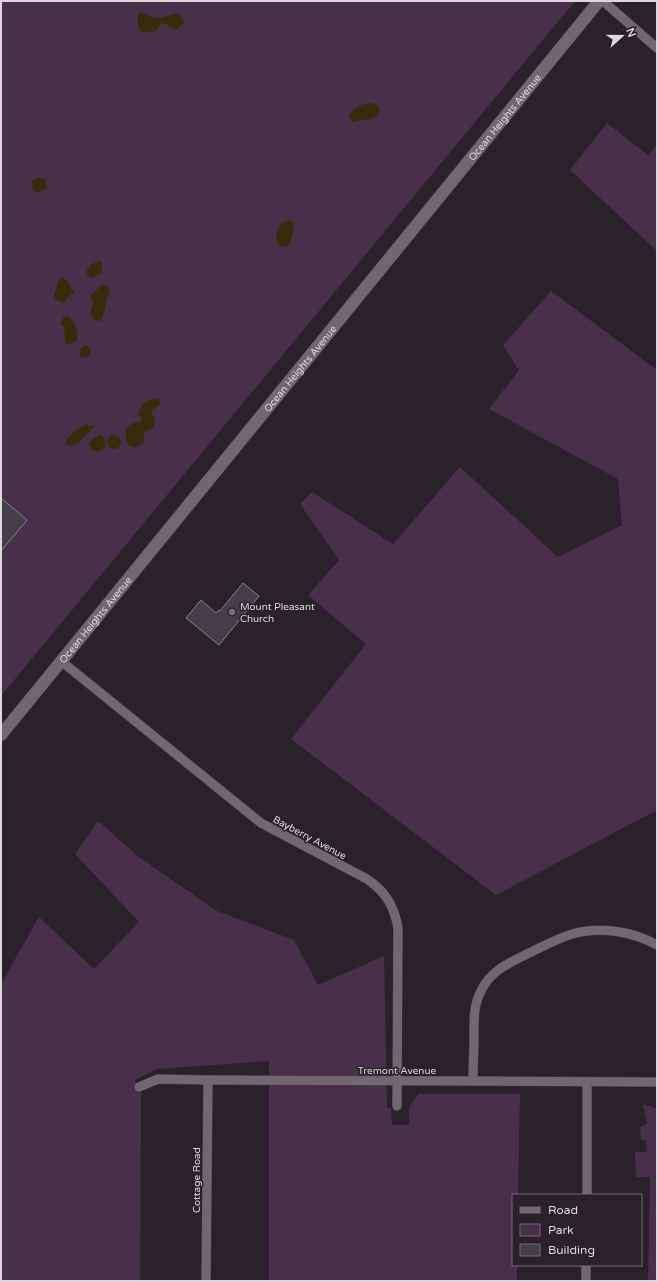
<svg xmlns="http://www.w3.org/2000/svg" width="658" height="1282" font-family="'Varela Round',sans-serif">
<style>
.green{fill:#49304a}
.sand{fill:#342c0b}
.building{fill:#443e4b;stroke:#87808f}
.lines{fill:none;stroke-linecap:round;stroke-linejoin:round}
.minor-casing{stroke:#443c44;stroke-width:10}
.secondary-casing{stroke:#443c44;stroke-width:13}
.minor{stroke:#726672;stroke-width:9}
.secondary{stroke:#726672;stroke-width:12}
.worship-dot{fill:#6b7280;stroke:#2b212b;stroke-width:1.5}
.labels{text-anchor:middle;stroke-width:3;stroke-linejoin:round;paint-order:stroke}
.street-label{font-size:10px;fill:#ded7de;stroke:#2b212b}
.poi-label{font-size:10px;fill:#ded7de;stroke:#2b212b;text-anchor:start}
</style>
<rect width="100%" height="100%" fill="#2b212b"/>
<!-- green -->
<g class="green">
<polygon points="1,1 575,1 1,696"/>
<polygon points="607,123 648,155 657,145 657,251 570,170"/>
<polygon points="551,291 657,370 657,810 496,895 291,739 366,644 308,595 339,560 300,504 312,492 393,544 460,467 558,557 622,525 618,479 489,409 519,370 503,345"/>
<polygon points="98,821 139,857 217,911 294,940 318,985 384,956 387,1108 391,1109 392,1125 409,1125 409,1108 418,1094 520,1094 518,1195 513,1195 513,1265 517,1265 517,1281 269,1281 269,1061 156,1069 135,1080 141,1094 140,1281 1,1281 1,984 39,917 94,969 139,922 75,854"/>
<polygon points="643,1104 657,1109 657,1281 648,1281 650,1177 636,1177 635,1152 647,1152 646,1140 641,1140 640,1127 647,1124"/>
</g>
<!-- sand -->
<g class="sand">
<path d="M141,12C156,20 160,19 177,13L183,18L184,23L177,29H173C169,25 165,23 160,24C157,34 150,31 143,33C137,28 137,21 139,14Z"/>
<path d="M369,103C375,104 379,104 380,111L379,114L373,118L352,122L349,115C358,106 356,106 369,103Z"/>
<path d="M39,177L45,180L47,188C43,189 41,192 37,193L32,189L31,182Z"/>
<path d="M289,220L293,222L294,224C293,231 292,239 289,245L283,247L277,244C276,232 277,224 289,220Z"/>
<path d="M98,261H101C103,266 101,268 102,273L95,276L93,278L89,277L87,274V270L90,265Z"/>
<polygon points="62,278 68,281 72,290 75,292 74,294 71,294 63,303 57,301 54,296 59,280"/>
<path d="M103,284L108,287L110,293L106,299L105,308L102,319L100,321C88,320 90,309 94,302L92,301L91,295Z"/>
<path d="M64,317H69C77,325 79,333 76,342L67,344L66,343L64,335L65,329L61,324L63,318Z"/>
<polygon points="85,345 90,347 90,355 83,358 80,357 80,349"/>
<path d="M153,399C158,399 160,400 161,405L152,410V415L155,420L153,428L144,432V442C140,446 135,449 129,446L126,440V428L131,424L140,421L142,419L140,416L138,415C141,405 143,402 153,399Z"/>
<polygon points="86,425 89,426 93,425 94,427 77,444 70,446 65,443 67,441 67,439 77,429"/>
<circle cx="114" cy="442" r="7"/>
<polygon points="100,435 102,435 106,441 105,448 99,451 93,451 90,447 89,443 92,440"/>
</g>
<!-- building -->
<g class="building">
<polygon points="1,498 27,520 1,551"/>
<polygon points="243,583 259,596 219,645 186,618 201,600 216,613 219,610 220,611"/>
</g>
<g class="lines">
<defs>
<g id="minor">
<polyline points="603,1 657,48"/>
<path d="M61,661L261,823L367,879C386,892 394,906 398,928L397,1106"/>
<path d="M473,1081C473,1066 474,1052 474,1038C474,1021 473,1006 481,991C490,971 509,963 527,954C542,947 556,939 572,934C599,926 632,931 657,945"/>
<polyline points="139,1087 158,1079 208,1080 473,1081 657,1082"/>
<polyline points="587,1195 587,1082"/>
<polyline points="206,1281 208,1080"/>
<polyline points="586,1281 586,1265"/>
</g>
<g id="secondary">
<path id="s1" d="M1,735L599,1"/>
</g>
</defs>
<!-- minor casing -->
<use href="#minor" class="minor-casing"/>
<!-- secondary casing -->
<use href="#secondary" class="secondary-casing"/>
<!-- minor -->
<use href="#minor" class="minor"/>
<!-- secondary -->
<use href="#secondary" class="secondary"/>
</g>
<!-- markers -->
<circle class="worship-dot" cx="232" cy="612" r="4"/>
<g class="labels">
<!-- street labels -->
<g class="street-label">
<text dy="4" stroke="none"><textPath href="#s1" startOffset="797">Ocean Heights Avenue</textPath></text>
<text dy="4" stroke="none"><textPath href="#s1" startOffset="473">Ocean Heights Avenue</textPath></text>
<text dy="4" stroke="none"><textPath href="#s1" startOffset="149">Ocean Heights Avenue</textPath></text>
<text transform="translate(310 837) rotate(28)" y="4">Bayberry Avenue</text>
<text x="397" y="1074">Tremont Avenue</text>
<text transform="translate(196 1180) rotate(-90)" y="4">Cottage Road</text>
</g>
<!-- poi labels -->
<g class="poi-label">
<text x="240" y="610">Mount Pleasant<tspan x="240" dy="12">Church</tspan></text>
</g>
</g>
<!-- border -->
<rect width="658" height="1282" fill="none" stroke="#ded7de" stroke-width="4"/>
<!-- legend -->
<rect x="512" y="1194" width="130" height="72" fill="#2b212b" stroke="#736a73"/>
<rect x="520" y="1207" width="20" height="6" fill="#726672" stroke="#736a73"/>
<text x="548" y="1214" font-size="12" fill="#ded7de">Road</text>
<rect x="520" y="1224" width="20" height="12" fill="#49304a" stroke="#736a73"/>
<text x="548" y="1234" font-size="12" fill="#ded7de">Park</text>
<rect x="520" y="1244" width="20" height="12" fill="#443e4b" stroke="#736a73"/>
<text x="548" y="1254" font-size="12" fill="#ded7de">Building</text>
<!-- north arrow -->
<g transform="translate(622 36) rotate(69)" stroke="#2b212b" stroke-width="3" paint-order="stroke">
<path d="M0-3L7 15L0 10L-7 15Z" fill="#ded7de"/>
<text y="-6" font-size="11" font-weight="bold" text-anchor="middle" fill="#ded7de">N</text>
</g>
</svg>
